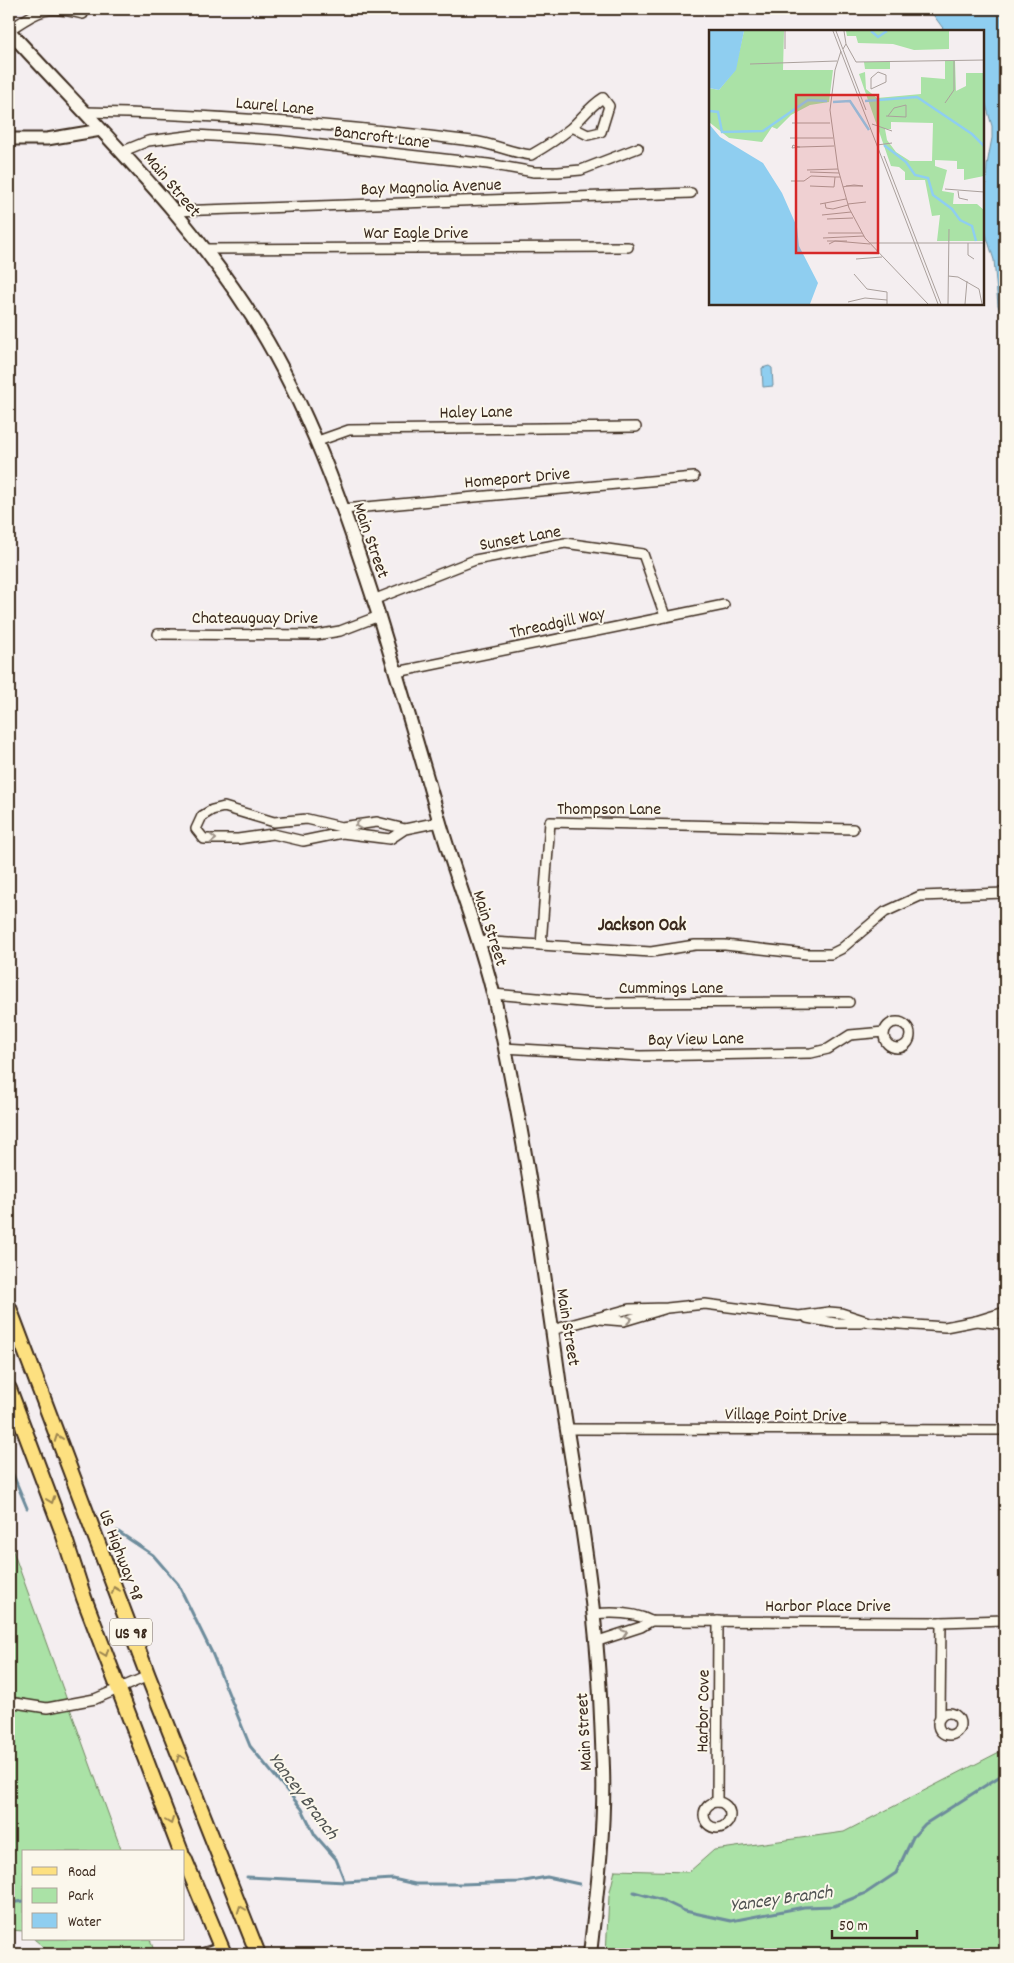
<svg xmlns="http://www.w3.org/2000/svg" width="1014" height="1963" font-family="Dekko,sans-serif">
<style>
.green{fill:#aae2a6;stroke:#728662}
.water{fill:#8fcef0;stroke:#6d8c9c}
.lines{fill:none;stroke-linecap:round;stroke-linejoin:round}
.stream{stroke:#6d8c9c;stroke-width:3}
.minor-casing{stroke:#3b2a1e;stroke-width:12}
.tertiary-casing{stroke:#3b2a1e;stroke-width:15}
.secondary-casing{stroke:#3b2a1e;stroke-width:16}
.primary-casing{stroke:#3b2a1e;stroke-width:18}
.minor{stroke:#fbf7ec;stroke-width:9}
.tertiary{stroke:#fbf7ec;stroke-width:11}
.secondary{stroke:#fbf7ec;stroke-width:12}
.primary{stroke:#fde080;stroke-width:14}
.oneway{stroke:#9b9085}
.oneway2{stroke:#9c854f}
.labels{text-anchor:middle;stroke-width:4;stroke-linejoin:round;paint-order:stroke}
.shield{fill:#fbf7ec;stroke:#75685c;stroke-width:1}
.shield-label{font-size:16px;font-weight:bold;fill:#3b2a1e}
.street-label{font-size:18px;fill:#3b2a1e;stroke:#fbf7ec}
.neighbourhood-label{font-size:19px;font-weight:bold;fill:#3b2a1e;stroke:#fbf7ec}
.water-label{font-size:19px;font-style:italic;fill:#505352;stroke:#fbf7ec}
.inset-river{fill:none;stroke:#8fcef0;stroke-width:2.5}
.inset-road{fill:none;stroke:#aaa09c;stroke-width:1}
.view{fill:#d62828;fill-opacity:0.15;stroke:#d62828;stroke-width:2.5}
.inset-edge{fill:none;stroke:#3b2a1e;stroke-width:2.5}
</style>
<rect width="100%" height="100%" fill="#f4eef0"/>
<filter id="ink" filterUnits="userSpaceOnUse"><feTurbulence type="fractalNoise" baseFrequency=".02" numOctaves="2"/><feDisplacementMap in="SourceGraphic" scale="10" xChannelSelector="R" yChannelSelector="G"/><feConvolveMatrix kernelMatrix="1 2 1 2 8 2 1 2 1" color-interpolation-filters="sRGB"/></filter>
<g filter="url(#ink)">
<!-- green -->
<g class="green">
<polygon points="9,1540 122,1852 24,1852 24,1931 9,1930"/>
<polygon points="1005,1749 1005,1954 606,1954 609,1896 615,1870 689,1872 714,1850 844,1832"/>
<polygon points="34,1939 150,1939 155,1954 52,1954"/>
</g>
<!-- water -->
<g class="water">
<polygon points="929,9 1005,9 1005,328 998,305 994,260 984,228 987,165 992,138 992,126 983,94 983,31 945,31"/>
<polygon points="769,366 772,368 773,386 763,387 762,368"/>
</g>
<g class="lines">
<!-- stream -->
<g class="stream">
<polyline points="9,1465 27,1508"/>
<polyline points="117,1531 153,1555 178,1584 212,1653 250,1746 302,1809 315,1835 336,1859 345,1882 393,1879 415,1884 462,1884 519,1882 547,1877 579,1884"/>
<polyline points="247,1877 345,1882"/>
<polyline points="634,1892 662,1900 685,1911 731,1921 804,1907 834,1906 866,1893 896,1873 913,1837 925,1824 1005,1773"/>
<polyline points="9,1903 24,1901"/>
</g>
<defs>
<g id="minor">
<path d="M9,30C40,10 45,5 83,14"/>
<path d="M85,112C214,114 344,125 472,141C492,143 511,153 531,155C545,147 559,138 571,128C582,118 590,106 603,98L609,106L601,132L588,135L572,127"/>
<polyline points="121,152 148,141 195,135 277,140 488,164 534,172 558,172 581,170 638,148"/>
<polyline points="174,211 691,193"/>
<polyline points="204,249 628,247"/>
<polyline points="318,441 349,430 636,427"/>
<polyline points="344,509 694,477"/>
<polyline points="373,600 475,560 565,543 643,554 665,616"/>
<polyline points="158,634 316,635 340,631 379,616"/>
<polyline points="397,672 724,605"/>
<polyline points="405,829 377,822 341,827 307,819 274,822 224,807 212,810 202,816 196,829 204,839 238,839 273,834 303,841 342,833 390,839 405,829 439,822"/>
<polyline points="478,941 541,945 550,822 853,829"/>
<polyline points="541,945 651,952 695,945 725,945 807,954 831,954 841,949 885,912 920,896 1005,893"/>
<polyline points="493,994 592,1003 849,1002"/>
<circle cx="897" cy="1035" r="13"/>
<polyline points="504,1048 640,1056 811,1053 828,1049 850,1035 884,1032"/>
<polyline points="1005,1312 976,1321 1005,1324"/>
<polyline points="807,1318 835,1323 861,1323"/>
<polyline points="599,1319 624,1321 664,1309"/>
<polyline points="552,1330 629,1309 667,1308 705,1304 799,1316 829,1312 841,1313 869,1322 945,1327 976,1321"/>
<path d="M567,1429C713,1429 859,1430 1005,1430"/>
<path d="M593,1614C613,1612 634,1612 651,1621L941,1622L1005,1620"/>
<polyline points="595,1642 641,1627 651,1621"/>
<polyline points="9,1702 47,1708 95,1699 148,1676"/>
<circle cx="949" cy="1724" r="11"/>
<polyline points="940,1716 941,1622"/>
<circle cx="717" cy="1815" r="13"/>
<polyline points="717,1802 718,1621"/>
<polyline points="200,1954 221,1947"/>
</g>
<polyline id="tertiary" points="9,139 47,139 101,130"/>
<path id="secondary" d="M9,31C99,130 199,224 267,341C316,426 347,517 377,610C397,676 417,742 436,809C453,872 479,933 494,997C523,1125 542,1256 560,1386C571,1458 584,1530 592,1602C599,1657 601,1713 603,1768C605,1830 597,1892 590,1954"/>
<g id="primary">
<polyline points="9,1308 148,1676 258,1954"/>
<polyline points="9,1389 63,1533 84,1598 181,1852"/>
<polyline points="184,1858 224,1954"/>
</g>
</defs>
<!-- minor casing -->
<use href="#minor" class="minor-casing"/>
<!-- tertiary casing -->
<use href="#tertiary" class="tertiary-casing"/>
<!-- secondary casing -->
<use href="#secondary" class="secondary-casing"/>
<!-- primary casing -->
<use href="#primary" class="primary-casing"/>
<!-- minor -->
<use href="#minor" class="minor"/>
<!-- tertiary -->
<use href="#tertiary" class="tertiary"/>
<!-- secondary -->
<use href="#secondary" class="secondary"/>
<!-- primary -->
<use href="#primary" class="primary"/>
</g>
<!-- one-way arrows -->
<defs><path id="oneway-chevron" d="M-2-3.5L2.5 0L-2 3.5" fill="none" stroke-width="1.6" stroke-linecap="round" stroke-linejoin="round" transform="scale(1.25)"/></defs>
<g class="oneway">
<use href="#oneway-chevron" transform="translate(358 825) rotate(171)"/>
<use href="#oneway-chevron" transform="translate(213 839) rotate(1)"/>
<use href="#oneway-chevron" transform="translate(629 1319) rotate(-9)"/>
<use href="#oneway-chevron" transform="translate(624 1633) rotate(-18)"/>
</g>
<g class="oneway2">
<use href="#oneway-chevron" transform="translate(58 1438) rotate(-110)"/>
<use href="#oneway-chevron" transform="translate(51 1500) rotate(70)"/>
<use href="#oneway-chevron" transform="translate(115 1590) rotate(-111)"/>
<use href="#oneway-chevron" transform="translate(105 1653) rotate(69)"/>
<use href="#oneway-chevron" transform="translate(180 1758) rotate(-111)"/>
<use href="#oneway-chevron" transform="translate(170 1821) rotate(69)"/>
<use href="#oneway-chevron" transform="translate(241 1909) rotate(-111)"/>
</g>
</g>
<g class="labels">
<!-- shield labels -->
<rect class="shield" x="110" y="1618.5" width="42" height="27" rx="4"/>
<g class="shield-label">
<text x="131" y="1638">US 98</text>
</g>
<!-- street labels -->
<g class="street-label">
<text transform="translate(275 105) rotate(5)" y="6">Laurel Lane</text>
<text transform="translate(382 136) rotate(7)" y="6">Bancroft Lane</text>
<text transform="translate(173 184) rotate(50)" y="6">Main Street</text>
<text transform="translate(431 186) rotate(-2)" y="6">Bay Magnolia Avenue</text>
<text x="416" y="238">War Eagle Drive</text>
<text transform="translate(476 411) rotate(-1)" y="6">Haley Lane</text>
<text transform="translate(517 477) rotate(-5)" y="6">Homeport Drive</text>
<text transform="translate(520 537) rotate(-10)" y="6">Sunset Lane</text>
<text transform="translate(372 540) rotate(71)" y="6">Main Street</text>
<text x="255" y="623">Chateauguay Drive</text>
<text transform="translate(557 622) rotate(-12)" y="6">Threadgill Way</text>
<text x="609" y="814">Thompson Lane</text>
<text transform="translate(491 928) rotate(72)" y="6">Main Street</text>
<text x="671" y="993">Cummings Lane</text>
<text transform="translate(696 1038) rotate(-1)" y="6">Bay View Lane</text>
<text transform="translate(569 1327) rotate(81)" y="6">Main Street</text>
<text transform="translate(786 1414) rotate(1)" y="6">Village Point Drive</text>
<text transform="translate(122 1555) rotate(69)" y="6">US Highway 98</text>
<text x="828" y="1611">Harbor Place Drive</text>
<text transform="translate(702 1711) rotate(-89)" y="6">Harbor Cove</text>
<text transform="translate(583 1732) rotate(-93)" y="6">Main Street</text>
</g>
<!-- neighbourhood labels -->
<g class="neighbourhood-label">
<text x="642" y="930">Jackson Oak</text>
</g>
<!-- water labels -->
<g class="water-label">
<text transform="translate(305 1795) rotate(53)" y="7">Yancey Branch</text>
<text transform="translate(781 1897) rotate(-8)" y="7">Yancey Branch</text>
</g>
</g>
<!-- overview -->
<g transform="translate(709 30)">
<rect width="275" height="275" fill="#f4eef0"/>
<path d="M35,1H75L74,40H124L120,72L101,75L82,85L68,99L63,97L53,112L20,108L0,92V58L10,60L26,40ZM137,1H240V19L205,20L184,14L149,13L147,6H138ZM236,31H246L247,61L257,56V43H275V146L255,150V139H248V131L226,130V136L238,140L233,161L245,163L244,174H268L275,180V211H228L231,185L223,186L216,150H196V142L190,137L182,136L150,44L156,42L157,59L168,68L212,64V47L236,49ZM182,92L224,93L223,131H201L187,122L178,110L176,99H182ZM155,32H181V39H156Z" fill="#aae2a6" fill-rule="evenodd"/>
<path d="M0,1H35L27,40L10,60L0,58ZM0,94L11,107L54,133L73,163L88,197L90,216L109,253L101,274H0Z" fill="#8fcef0"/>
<path class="inset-river" d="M162,1L169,7L178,1M156,71L208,67L263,104L275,116M124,72L141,71L160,100M1,81L9,82L13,102L54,101L99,70L118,71M175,115L197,132L206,145L219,148L224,165L243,179L251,190L263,196L267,211"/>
<path class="inset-road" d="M76,1V19M124,1L229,274M127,1L157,80M137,14L147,32L275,30M134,19L137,14L135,1M132,21L126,40L121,80L129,139L140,178L156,208L219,274M41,34L128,31M169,42L177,45V52L162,59V48ZM236,73L245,60V31M177,86L197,87V75L185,78L179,86M83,93H121M163,94L183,101M81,108H124M84,115L86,116L91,117L83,118ZM168,115L183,113M91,117L125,116M175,126L232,274M98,140L129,139M101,142L130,143M82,151H95L102,146L126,147M101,156L125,157L126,147H131M134,157L138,156L145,155L154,156H137M236,159L275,162M249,161L250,168L259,170M116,173L117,178L124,179L139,175M111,174L137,169M139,174L157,172M113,185L142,182M118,189L144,188M119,203H153M114,208L155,206M118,211H138M161,213H275M259,213V225L265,229M120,214L126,211L161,214M147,229L173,227M145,244L158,259L178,262V274M239,246L249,247L270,259L273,274M139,272L156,268L178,270M239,274L240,199M256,274L258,251"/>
<path class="view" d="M87,65H169V223H87Z"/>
<rect width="275" height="275" class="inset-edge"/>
</g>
<!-- margin -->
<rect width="1014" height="1963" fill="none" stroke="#fbf7ec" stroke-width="30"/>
<rect x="15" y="15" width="984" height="1933" fill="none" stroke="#3b2a1e" stroke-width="2" filter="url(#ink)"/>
<!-- legend -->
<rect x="22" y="1850" width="162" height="90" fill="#fbf7ec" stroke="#aea59a"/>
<rect x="32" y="1867" width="25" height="8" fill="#fde080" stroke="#aea59a"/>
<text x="68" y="1876" font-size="15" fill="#3b2a1e">Road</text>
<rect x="32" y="1888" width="25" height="15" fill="#aae2a6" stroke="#aea59a"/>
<text x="68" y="1900" font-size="15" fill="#3b2a1e">Park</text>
<rect x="32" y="1913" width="25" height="15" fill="#8fcef0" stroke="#aea59a"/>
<text x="68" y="1926" font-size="15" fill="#3b2a1e">Water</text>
<!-- scale -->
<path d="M832 1930v8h85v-8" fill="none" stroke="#3b2a1e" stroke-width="2.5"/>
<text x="839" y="1930" font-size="15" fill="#3b2a1e" stroke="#fbf7ec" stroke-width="4" paint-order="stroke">50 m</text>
</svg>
